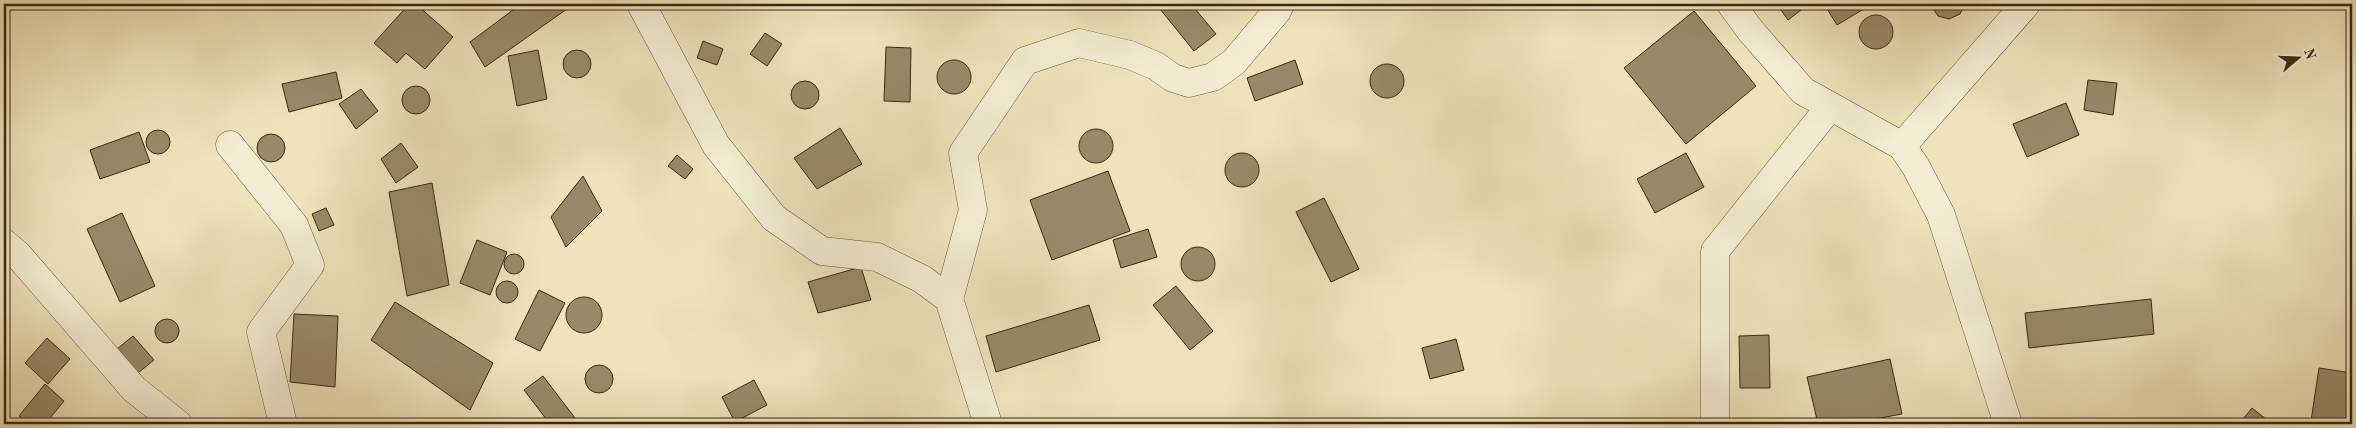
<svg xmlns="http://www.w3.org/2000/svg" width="2356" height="428" font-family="'Old Standard TT',serif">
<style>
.building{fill:#988a69;stroke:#3a2910}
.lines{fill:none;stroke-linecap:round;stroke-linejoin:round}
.street-casing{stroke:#67583b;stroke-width:29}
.street{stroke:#f4edd3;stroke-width:28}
</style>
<rect width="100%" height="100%" fill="#eee3bb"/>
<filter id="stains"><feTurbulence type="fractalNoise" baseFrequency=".004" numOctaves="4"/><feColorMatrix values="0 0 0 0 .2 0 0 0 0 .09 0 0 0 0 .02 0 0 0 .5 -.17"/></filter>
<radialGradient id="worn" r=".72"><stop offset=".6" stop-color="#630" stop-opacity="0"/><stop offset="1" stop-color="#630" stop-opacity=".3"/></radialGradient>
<!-- building -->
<g class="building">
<polygon points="409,4 416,4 453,37 425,69 406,53 397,63 374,43"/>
<polygon points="521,4 574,4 485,67 470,42"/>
<polygon points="1156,4 1191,4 1216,34 1194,51"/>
<polygon points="1777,4 1797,4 1801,10 1788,20"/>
<polygon points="1824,4 1872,4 1837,25"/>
<polygon points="1930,4 1965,4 1960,14 1949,19 1938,16"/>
<polygon points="1694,11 1756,86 1686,144 1624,68"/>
<circle cx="1876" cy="32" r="17"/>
<polygon points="765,33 782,44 767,66 750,54"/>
<polygon points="703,41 723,49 717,65 697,58"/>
<polygon points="886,47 911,48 910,102 884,101"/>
<polygon points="538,50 547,99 517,106 508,56"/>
<circle cx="577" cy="64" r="14"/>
<circle cx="954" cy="77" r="17"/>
<polygon points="1295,60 1303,84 1255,101 1247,78"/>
<circle cx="1387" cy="81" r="17"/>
<polygon points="336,72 342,98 289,112 282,84"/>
<polygon points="2088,80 2117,83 2113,115 2084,110"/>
<circle cx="805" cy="95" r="14"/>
<circle cx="416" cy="100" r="14"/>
<polygon points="361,89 378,111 356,129 339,104"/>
<polygon points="2066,103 2079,135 2027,157 2013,124"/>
<polygon points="840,128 862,164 817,189 794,158"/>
<circle cx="1096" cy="146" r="17"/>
<circle cx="158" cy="142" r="12"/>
<polygon points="139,132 150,162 100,179 90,150"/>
<circle cx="271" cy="148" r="14"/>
<polygon points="401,143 418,167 396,183 381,159"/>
<circle cx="1242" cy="170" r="17"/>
<polygon points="1686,153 1704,187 1655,213 1637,179"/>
<polygon points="677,155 693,169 685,179 668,166"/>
<polygon points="1108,171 1130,231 1052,260 1030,200"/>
<polygon points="583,176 602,211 566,247 551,217"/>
<polygon points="432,183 449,285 407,296 389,192"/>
<polygon points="1324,198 1359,269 1331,282 1296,212"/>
<polygon points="326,208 334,225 319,231 312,214"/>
<polygon points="122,213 155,286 120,302 87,229"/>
<polygon points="1148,229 1157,257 1121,268 1113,240"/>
<polygon points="477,240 507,252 490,295 460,283"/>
<circle cx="1198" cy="264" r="17"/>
<circle cx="514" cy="264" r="10"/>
<polygon points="861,267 871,300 818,313 808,282"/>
<circle cx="507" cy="292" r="11"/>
<polygon points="1176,286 1213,331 1190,350 1153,305"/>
<polygon points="539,290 565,303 540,351 515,339"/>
<circle cx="584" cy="315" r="18"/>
<polygon points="2151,299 2154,334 2029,348 2025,313"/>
<polygon points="395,302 493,363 470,410 371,340"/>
<polygon points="1089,305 1100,340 996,372 986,336"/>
<polygon points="294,314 338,316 335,387 290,382"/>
<circle cx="167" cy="331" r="12"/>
<polygon points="1769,335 1770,388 1740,388 1739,336"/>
<polygon points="133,336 154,360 133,377 112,353"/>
<polygon points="47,338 70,359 48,384 25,363"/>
<polygon points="1456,339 1464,370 1430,379 1422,348"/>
<polygon points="1890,359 1902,414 1848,424 1818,424 1807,377"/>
<circle cx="599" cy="379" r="14"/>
<polygon points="2319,368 2352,373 2352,424 2311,421"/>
<polygon points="543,376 575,418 568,424 550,424 524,390"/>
<polygon points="754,380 767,405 735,422 722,397"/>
<polygon points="45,384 64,401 45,424 29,424 19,416"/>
<polygon points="2252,408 2272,424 2239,424"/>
</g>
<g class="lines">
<defs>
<g id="street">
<polyline points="641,4 716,145 774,218 822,251 877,257 922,279 949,299 988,424"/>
<polyline points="1731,4 1750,30 1803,91 1902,146 1916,167 1941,215 2008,424"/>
<polyline points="230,145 294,225 310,265 261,332 283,424"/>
<polyline points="1902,146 2026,4"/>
<polyline points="4,243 18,255 134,389 178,424"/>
<polyline points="949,299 973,210 963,153 1025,61 1079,43 1130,55 1156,66 1173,78 1189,83 1213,77 1234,62 1277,11 1280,4"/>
<polyline points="1715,424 1715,251 1829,108"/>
</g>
</defs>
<!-- street casing -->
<use href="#street" class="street-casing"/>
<!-- street -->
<use href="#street" class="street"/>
</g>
<!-- margin -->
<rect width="2356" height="428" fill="none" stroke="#eee3bb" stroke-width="20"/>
<rect x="5" y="5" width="2346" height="418" fill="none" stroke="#3a2910" stroke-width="2.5"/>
<rect x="10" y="10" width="2336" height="408" fill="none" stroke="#3a2910"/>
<!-- north arrow -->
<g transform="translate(2298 58) rotate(71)" stroke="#f4edd3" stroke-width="4" paint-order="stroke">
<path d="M0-4L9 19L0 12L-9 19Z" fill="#3a2910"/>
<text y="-8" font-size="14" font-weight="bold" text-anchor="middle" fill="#3a2910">N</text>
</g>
<rect width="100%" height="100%" filter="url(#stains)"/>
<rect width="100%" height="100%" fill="url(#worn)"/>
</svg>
